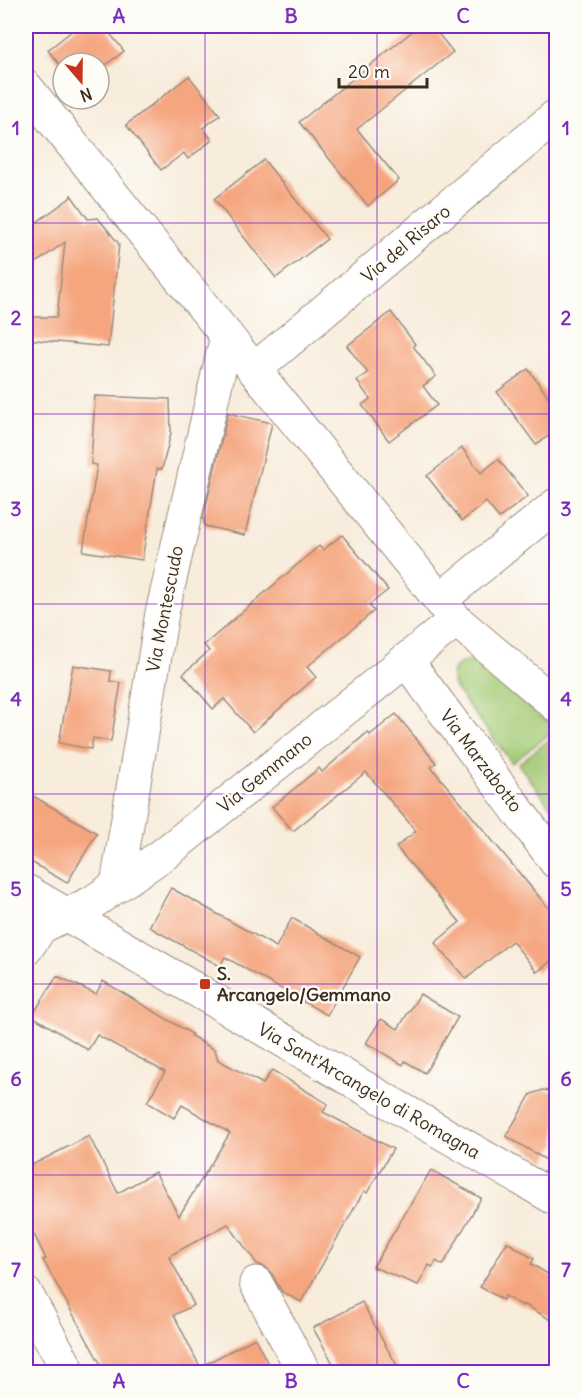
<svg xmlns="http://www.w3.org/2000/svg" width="582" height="1398" font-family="Delius,sans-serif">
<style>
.green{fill:#a3ca75;stroke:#6f7a4a;stroke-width:1.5}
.building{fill:#f5a67f}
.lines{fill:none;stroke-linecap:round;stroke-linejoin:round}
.minor-casing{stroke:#9a8b7c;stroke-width:35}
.minor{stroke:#fff;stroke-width:33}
.grid{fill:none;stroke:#7b2cbf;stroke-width:1.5;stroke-opacity:0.55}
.poi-dot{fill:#c8321e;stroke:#fdfcf7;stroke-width:2}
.labels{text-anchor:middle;stroke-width:5;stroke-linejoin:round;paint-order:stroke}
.street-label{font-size:18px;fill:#3b2a1e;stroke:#fdfcf7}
.poi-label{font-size:18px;font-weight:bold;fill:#3b2a1e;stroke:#fdfcf7;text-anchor:start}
.neatline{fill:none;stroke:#7b2cbf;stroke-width:2}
.grid-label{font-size:20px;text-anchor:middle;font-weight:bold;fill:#7b2cbf}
</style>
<rect width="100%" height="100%" fill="#fdfcf7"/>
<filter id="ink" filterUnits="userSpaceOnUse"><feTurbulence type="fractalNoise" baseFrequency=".0167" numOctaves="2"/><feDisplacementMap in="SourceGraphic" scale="12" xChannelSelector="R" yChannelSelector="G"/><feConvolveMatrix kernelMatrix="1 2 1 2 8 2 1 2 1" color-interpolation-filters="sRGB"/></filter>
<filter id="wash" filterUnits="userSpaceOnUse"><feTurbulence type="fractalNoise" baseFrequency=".008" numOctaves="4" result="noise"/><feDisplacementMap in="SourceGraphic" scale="24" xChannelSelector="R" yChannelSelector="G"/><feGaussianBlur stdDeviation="1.35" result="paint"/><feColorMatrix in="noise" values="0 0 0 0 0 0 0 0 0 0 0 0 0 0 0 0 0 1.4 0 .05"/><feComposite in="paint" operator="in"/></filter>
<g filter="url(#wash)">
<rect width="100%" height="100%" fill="#f8ecdb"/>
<!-- green -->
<g class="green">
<path d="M471,660L479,663L544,720L556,726V729L512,763L455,688C448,671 453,664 471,660Z"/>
<polygon points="556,735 556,814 518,764"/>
</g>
<g id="blocks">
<!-- building -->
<g class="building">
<polygon points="78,26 104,26 124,51 99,70 99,63 63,63 63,69 48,50"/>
<polygon points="419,26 432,26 453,52 357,129 399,180 368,206 299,122"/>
<polygon points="189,76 220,115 203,128 212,140 188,159 184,153 161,170 126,125"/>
<polygon points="264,160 327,239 276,278 214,199"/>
<polygon points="71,195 88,219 98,218 119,244 108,347 26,339 26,317 57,317 65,242 36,263 26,247 26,230 70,198"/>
<polygon points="391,312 415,344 413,346 436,376 423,386 437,405 389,441 362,405 370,399 357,381 368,373 347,346"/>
<polygon points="528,369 556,407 556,430 536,445 497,392"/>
<polygon points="95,396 170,399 171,433 162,469 157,469 142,560 83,551 97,465 91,464"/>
<polygon points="228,413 272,423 245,535 205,526 203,518"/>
<polygon points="462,448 481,473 498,459 528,496 499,518 486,502 462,521 427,476"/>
<polygon points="342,535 388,590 369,605 374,611 307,667 316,677 253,732 224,699 213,709 183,674 209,651 204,645 319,546 323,550"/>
<polygon points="73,665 111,671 110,681 121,683 111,741 93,738 91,749 59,743"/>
<polygon points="396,714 436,763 431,767 556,917 556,957 537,972 512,941 466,979 435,943 460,922 396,847 416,831 366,772 293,831 272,807 319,768 322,772 368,732 370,735"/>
<polygon points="26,792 97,833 67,883 26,859"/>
<polygon points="171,888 276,947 292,918 360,957 327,1015 225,957 220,966 149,927"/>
<polygon points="57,976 96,994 103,981 192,1034 191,1036 215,1050 218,1060 263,1084 272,1070 328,1104 323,1112 393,1149 367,1193 364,1191 301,1302 282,1292 272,1274 265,1267 257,1264 228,1224 169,1256 194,1305 174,1315 200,1367 255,1338 267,1362 261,1372 105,1372 43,1260 46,1259 26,1218 26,1168 89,1136 118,1193 155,1172 179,1216 230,1133 182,1105 174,1118 147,1102 165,1072 97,1035 88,1050 32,1016"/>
<polygon points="420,994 458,1017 425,1073 405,1061 403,1065 366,1043 381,1019 398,1029"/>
<polygon points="543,1090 556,1092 556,1143 546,1160 506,1136 531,1094"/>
<polygon points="431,1170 481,1198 443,1265 436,1261 433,1267 429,1265 418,1285 373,1267"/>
<polygon points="507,1242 534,1259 531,1264 556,1279 556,1323 524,1304 523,1306 505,1296 503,1300 480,1287"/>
<polygon points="362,1302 388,1350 401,1372 338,1372 313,1328"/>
</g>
</g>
</g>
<g filter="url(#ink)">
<use href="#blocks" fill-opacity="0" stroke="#9a8b7c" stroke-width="1.5"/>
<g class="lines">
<defs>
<g id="minor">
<polyline points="26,87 456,620 556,705"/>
<polyline points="254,370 556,116"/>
<polyline points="440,600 556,505"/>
<polyline points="406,660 556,862"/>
<polyline points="117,885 162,613 227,336"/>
<polyline points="26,891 556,1199"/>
<polyline points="26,949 41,927 93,902 164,854 456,620"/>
<polyline points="256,1283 304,1372"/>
<polyline points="26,1294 69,1372"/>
</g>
</defs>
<!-- minor casing -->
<use href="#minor" class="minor-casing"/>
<!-- minor -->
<use href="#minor" class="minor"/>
</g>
</g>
<!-- grid -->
<path class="grid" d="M205,26V1372M377,26V1372M26,223H556M26,414H556M26,604H556M26,794H556M26,984H556M26,1175H556"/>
<!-- markers -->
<rect class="poi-dot" x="199" y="978" width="12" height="12" rx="3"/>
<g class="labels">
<!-- street labels -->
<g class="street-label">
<text transform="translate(406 244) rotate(-40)" y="6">Via del Risaro</text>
<text transform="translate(165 609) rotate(-79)" y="6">Via Montescudo</text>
<text transform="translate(481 761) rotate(53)" y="6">Via Marzabotto</text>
<text transform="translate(265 773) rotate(-39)" y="6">Via Gemmano</text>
<text transform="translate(369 1091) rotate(30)" y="6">Via Sant'Arcangelo di Romagna</text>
</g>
<!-- poi labels -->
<g class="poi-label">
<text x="217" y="980">S.<tspan x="217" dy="21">Arcangelo/Gemmano</tspan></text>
</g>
</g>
<!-- margin -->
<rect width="582" height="1398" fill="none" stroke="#fdfcf7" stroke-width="66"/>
<!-- north arrow -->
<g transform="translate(81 81) rotate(160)"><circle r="28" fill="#fdfcf7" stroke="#afa8a0" stroke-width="1.5"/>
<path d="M0-4.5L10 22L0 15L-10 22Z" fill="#c8321e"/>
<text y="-9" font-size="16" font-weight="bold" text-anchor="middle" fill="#3b2a1e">N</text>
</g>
<!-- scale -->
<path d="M339 78v9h88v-9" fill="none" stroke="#3b2a1e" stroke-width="3"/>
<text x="348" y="78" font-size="18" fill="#3b2a1e" stroke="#fdfcf7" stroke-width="4.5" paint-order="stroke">20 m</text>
<rect x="33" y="33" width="516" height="1332" class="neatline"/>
<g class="grid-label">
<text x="119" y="23">A</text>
<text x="291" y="23">B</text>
<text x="463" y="23">C</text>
<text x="16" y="135">1</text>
<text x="566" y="135">1</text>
<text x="16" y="325">2</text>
<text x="566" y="325">2</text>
<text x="16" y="516">3</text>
<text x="566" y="516">3</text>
<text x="16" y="706">4</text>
<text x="566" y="706">4</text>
<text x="16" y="896">5</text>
<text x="566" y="896">5</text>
<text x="16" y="1086">6</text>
<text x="566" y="1086">6</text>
<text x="16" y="1277">7</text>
<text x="566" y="1277">7</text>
<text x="119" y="1388">A</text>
<text x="291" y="1388">B</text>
<text x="463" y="1388">C</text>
</g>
</svg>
